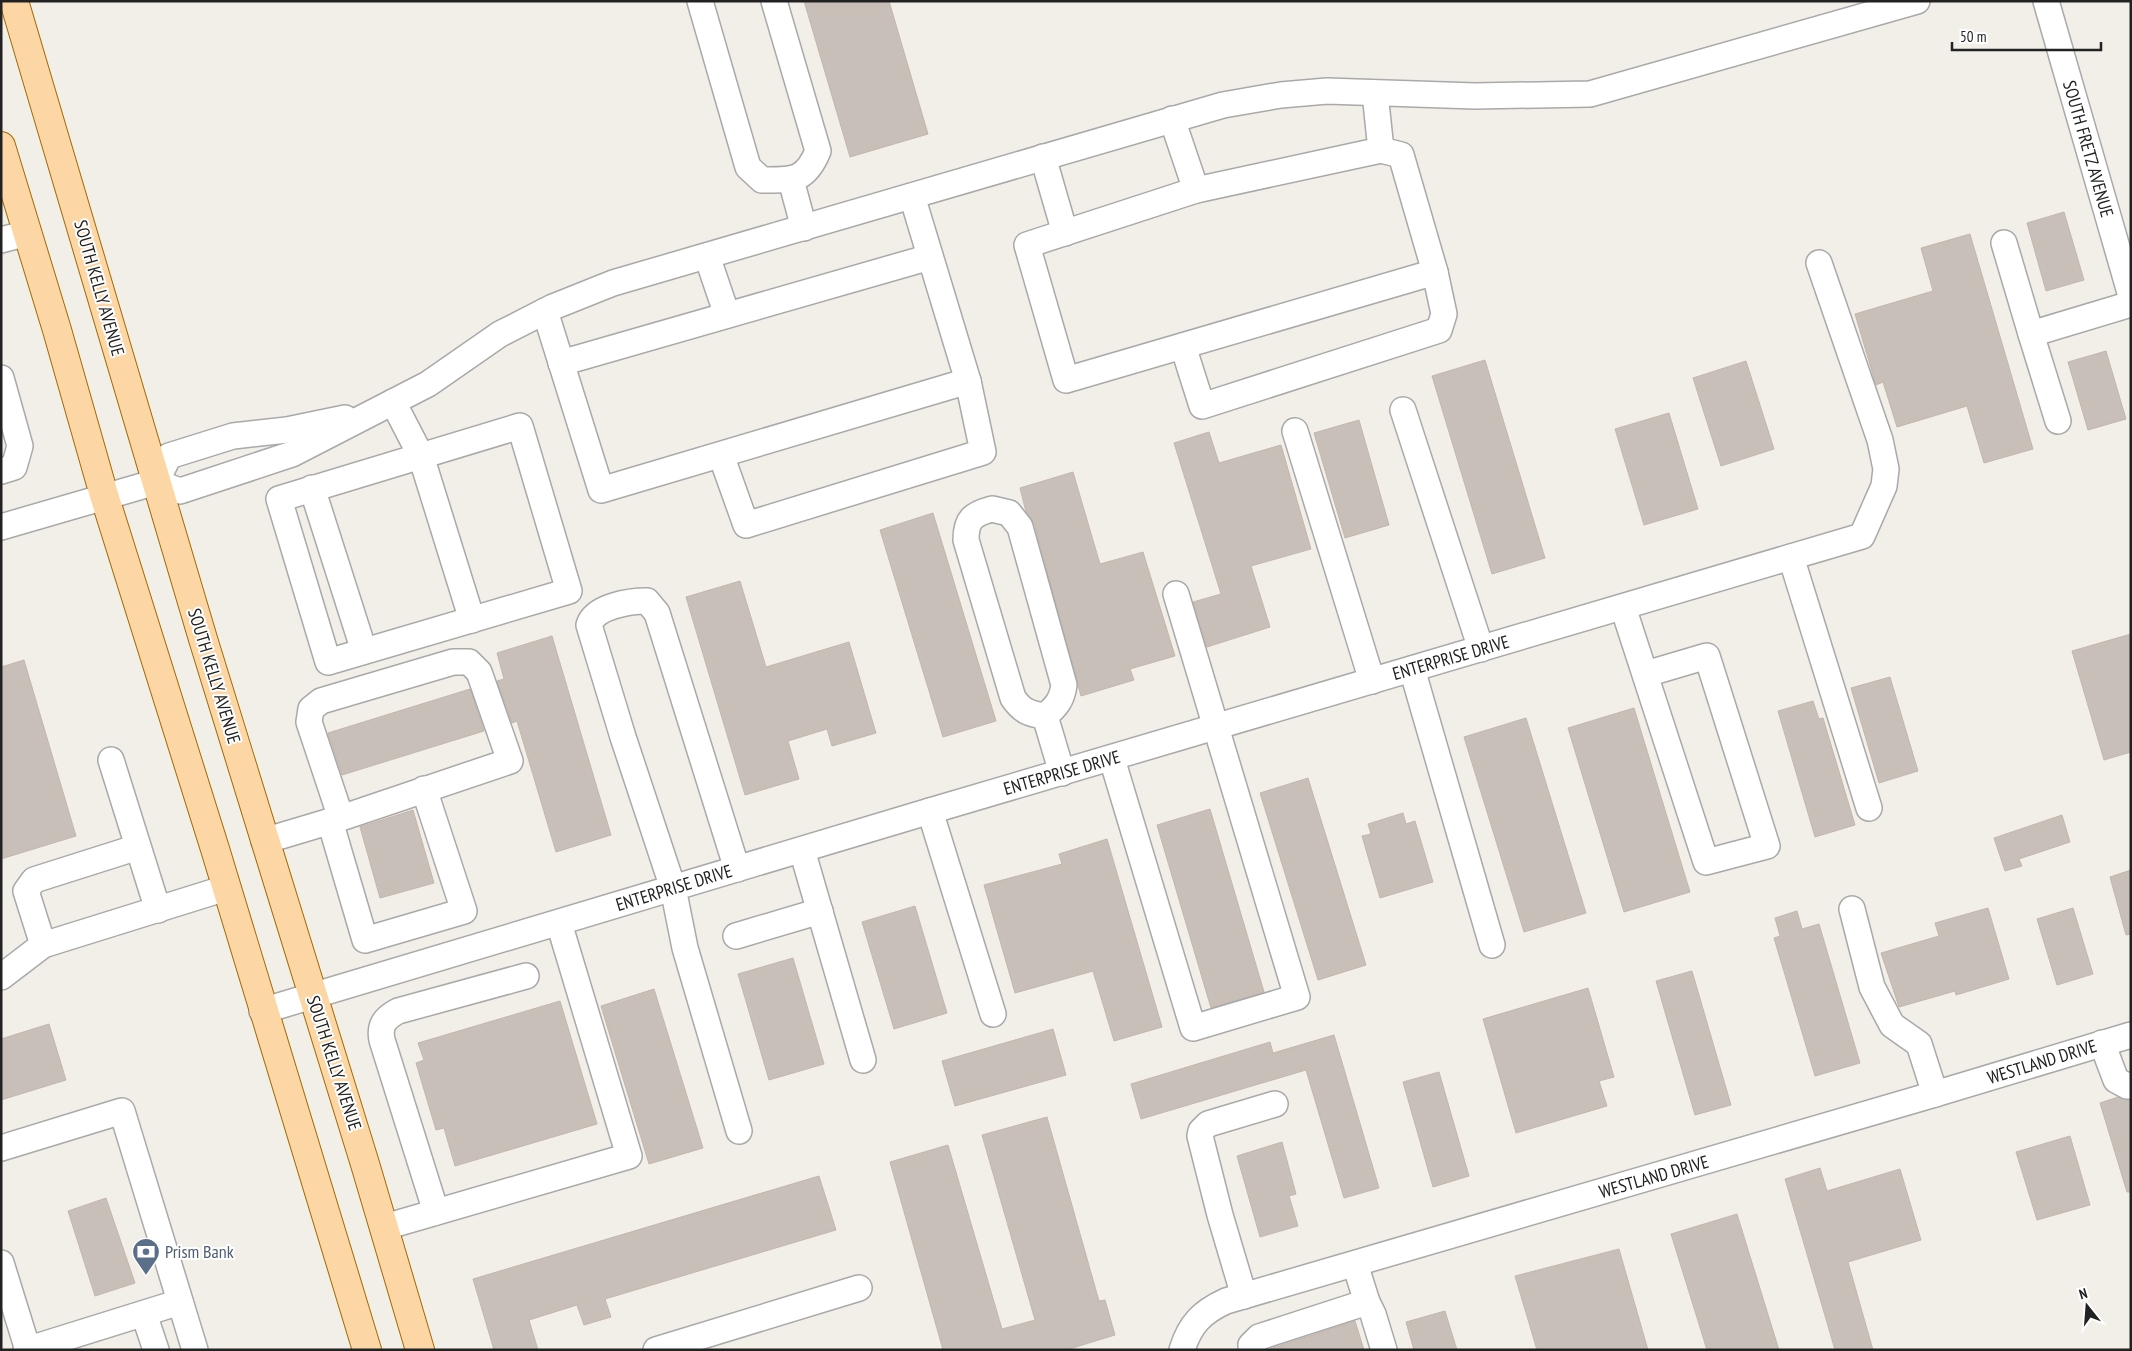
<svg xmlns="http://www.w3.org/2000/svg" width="2132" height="1351" font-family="'PT Sans Narrow',sans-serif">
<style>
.building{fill:#c7bfb8;stroke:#c4b6ab}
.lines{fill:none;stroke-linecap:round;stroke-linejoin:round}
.minor-casing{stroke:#a9a9a9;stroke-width:28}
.major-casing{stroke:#a06b00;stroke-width:30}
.minor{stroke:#fff;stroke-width:25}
.major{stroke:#fcd6a4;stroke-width:28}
.labels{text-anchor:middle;stroke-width:4;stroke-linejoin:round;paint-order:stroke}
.street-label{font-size:18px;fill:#222;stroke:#fff}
.service-label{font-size:18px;fill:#4e5e75;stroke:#fff;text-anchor:start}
</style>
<rect width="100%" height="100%" fill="#f2efe9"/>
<!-- building -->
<g class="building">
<polygon points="804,1 889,1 928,134 850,157"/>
<polygon points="2064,212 2084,280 2046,291 2027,223"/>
<polygon points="1970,234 2033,449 1984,463 1967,406 1897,427 1883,382 1876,385 1855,314 1933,291 1921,248"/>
<polygon points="2106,351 2126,419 2088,430 2068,362"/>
<polygon points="1485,360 1545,558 1492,574 1432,376"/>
<polygon points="1746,361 1774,449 1721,466 1693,378"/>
<polygon points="1669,413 1698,509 1644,525 1615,429"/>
<polygon points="1359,420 1389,525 1345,538 1314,433"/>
<polygon points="1209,432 1219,463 1281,445 1311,549 1251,566 1270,627 1207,647 1193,602 1221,594 1174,443"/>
<polygon points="1073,472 1100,564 1143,552 1175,656 1130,669 1134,680 1081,696 1034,523 1026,512 1020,488"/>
<polygon points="933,513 996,721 943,737 880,530"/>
<polygon points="740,581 766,667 849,642 876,733 832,746 827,729 788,741 799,779 745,795 686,597"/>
<polygon points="2131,634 2131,752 2104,760 2072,651"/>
<polygon points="552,636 611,835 556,852 517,721 512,723 497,681 504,679 497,653"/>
<polygon points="24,660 76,836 1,859 1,667"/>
<polygon points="1890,677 1918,771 1879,783 1851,688"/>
<polygon points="470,689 484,731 342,775 328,733"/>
<polygon points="1813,701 1819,719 1823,718 1855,825 1815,837 1778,711"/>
<polygon points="1634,708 1690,892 1624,912 1568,728"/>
<polygon points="1526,718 1586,913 1524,932 1464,737"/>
<polygon points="1308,778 1366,965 1318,980 1260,793"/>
<polygon points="1210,809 1264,992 1211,1008 1157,825"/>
<polygon points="413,810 434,883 380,898 360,827"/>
<polygon points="1403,813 1406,824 1415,821 1433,882 1380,898 1362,836 1371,834 1368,824"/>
<polygon points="2062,815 2070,842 2019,859 2022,866 2005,871 1994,838"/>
<polygon points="1107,839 1162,1027 1114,1041 1093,971 1015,993 984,885 1062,864 1059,854"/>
<polygon points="2131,870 2131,934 2126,935 2110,877"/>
<polygon points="915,906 947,1013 894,1029 862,922"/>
<polygon points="1988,908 2009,979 1956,995 1955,991 1899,1007 1881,953 1939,936 1935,923"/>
<polygon points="2073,908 2093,974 2057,985 2037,919"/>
<polygon points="1797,911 1802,929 1819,924 1860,1063 1815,1076 1774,938 1780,936 1775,918"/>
<polygon points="793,958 824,1064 769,1080 738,974"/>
<polygon points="1692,971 1731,1105 1695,1115 1656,981"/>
<polygon points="1588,988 1614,1077 1599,1081 1607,1106 1516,1133 1483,1019"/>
<polygon points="654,989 703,1148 649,1164 601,1006"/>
<polygon points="560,1001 597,1124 455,1166 444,1128 436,1130 416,1063 424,1060 418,1043"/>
<polygon points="49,1024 66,1080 1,1100 1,1039"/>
<polygon points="1053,1029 1066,1075 955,1106 942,1061"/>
<polygon points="1334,1035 1379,1188 1344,1198 1306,1070 1141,1119 1131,1084 1270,1042 1273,1053"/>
<polygon points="1439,1072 1469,1176 1433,1187 1403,1082"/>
<polygon points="2118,1097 2131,1100 2131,1192 2127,1192 2100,1103"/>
<polygon points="1047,1117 1099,1301 1105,1300 1115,1335 1066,1350 943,1350 890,1162 948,1145 1002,1329 1035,1320 982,1135"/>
<polygon points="2070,1136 2090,1205 2037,1220 2016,1152"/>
<polygon points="1282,1142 1296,1194 1289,1196 1298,1226 1260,1237 1237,1156"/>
<polygon points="1820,1168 1827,1191 1900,1169 1921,1240 1848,1262 1873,1350 1835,1350 1785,1179"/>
<polygon points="819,1176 836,1230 605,1299 611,1317 584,1325 577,1305 529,1320 538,1350 494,1350 473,1279"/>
<polygon points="106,1198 135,1283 95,1296 68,1211"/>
<polygon points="1737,1214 1779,1350 1707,1350 1671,1234"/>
<polygon points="1619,1249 1648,1350 1537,1350 1515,1276"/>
<polygon points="1445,1311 1457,1350 1414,1350 1406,1322"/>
<polygon points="1355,1321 1364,1350 1267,1350"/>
</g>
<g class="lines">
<defs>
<g id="minor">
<path d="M700,1L748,167L762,180C792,180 805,182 818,151L774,1"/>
<polyline points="2046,1 2131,296"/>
<polyline points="1172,119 1196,190 1381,150 1375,93"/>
<polyline points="1043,157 1065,233"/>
<polyline points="791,180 804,228"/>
<polyline points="1196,190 1027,245 1066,380 1435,272 1401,155 1381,150"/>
<polyline points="1,240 28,233"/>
<polyline points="2004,243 2031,334"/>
<polyline points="707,256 727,315"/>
<polyline points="545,311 601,490 968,381 912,196"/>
<polyline points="1183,346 1202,406 1439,330 1444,314 1435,272"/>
<polyline points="561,363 930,257"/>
<polyline points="1,378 20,446 14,467 1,471"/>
<polyline points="393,402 421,456 472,620"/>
<polyline points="1403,410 1481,649"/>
<polyline points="2058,421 2031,334 2131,304"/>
<polygon points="520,426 569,591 328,662 279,499"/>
<polyline points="1295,431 1372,681"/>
<polyline points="721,455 746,525 983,452 968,381"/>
<polyline points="156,482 180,491 292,454 428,384 500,334 553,307 613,283 1223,105 1281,95 1327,91 1475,96 1590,94 1917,1"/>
<polyline points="156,482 169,456 233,436 287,430 345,418"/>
<polyline points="312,488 364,651"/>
<polyline points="1,527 156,482"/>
<polyline points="1791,557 1869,808"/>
<polyline points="1623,607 1706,862 1767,846 1707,656 1646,674"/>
<polyline points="1412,669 1492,945"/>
<path d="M1045,716C1056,707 1062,700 1064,685L1020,527L1009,513L992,509C973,514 966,519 966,540L1013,698C1022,711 1029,714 1045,716L1062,773"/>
<polyline points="1112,759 1193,1028 1297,997 1176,594"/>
<polyline points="111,760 158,910"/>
<polyline points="930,811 993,1014"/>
<polyline points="330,821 365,940 464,911 424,789"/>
<polyline points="264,841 341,818 510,761 479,672 469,662 453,662 321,701 311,709 309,722 341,818"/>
<polyline points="802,850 863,1060"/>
<path d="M737,869L657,613L647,601C630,601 595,606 589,625L623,737L673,888L685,948L739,1131"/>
<polyline points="1852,909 1872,987 1892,1025 1919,1044 1935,1094"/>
<polyline points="736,936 820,911"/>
<polyline points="43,945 26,891 34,880 138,847"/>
<polyline points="1,977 43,945 226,888"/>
<polyline points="262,1011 930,811 1862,536 1884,486 1886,469 1880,440 1819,263"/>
<polyline points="2102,1043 2116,1080 2127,1086 2131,1085"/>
<polyline points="1,1148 122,1111 195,1350"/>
<path d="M436,1212L382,1040C379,1025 385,1018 398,1011L526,976"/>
<polyline points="385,1227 629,1156 559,923"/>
<polyline points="1,1263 28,1350"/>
<polyline points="1244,1296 1220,1215 1200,1136 1201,1131 1208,1124 1275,1104"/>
<polyline points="1367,1302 1373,1314 1384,1350"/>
<polyline points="144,1314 156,1350"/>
<polyline points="26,1350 180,1302"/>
<polyline points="656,1350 859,1288"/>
<path d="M1182,1350C1190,1324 1202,1312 1226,1301L1935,1094L2131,1035"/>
<polyline points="1252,1350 1251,1345 1259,1337 1367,1302 1355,1264"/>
</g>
<g id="major">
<polyline points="14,1 203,639 365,1164 420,1350"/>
<polyline points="1,146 57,330 104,495 215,849 367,1350"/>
</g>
</defs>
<!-- minor casing -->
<use href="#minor" class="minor-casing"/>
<!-- major casing -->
<use href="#major" class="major-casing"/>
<!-- minor -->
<use href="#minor" class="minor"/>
<!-- major -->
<use href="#major" class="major"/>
</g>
<!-- icons -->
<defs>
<symbol id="bank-pin" viewBox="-11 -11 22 30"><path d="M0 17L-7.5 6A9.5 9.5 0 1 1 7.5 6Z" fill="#5c6f8a" stroke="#fff"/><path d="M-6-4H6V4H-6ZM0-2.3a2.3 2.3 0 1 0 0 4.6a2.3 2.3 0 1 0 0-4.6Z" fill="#fff"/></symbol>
</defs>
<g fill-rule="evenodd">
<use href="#bank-pin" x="130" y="1236" width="32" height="43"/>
</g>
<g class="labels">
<!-- street labels -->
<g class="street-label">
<text transform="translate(2088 149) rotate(74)" y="6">SOUTH FRETZ AVENUE</text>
<text transform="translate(99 288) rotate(74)" y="6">SOUTH KELLY AVENUE</text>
<text transform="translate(1451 658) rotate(-16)" y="6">ENTERPRISE DRIVE</text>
<text transform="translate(214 676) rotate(73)" y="6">SOUTH KELLY AVENUE</text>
<text transform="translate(1062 773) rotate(-16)" y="6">ENTERPRISE DRIVE</text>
<text transform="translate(674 888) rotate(-17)" y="6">ENTERPRISE DRIVE</text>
<text transform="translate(2042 1062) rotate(-17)" y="6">WESTLAND DRIVE</text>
<text transform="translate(334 1063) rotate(72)" y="6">SOUTH KELLY AVENUE</text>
<text transform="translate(1654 1177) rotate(-16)" y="6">WESTLAND DRIVE</text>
</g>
<!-- service labels -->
<g class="service-label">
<text x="165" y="1258">Prism Bank</text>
</g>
</g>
<!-- border -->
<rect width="2132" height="1351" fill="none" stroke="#222222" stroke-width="5"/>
<!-- north arrow -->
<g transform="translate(2087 1306) rotate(343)" stroke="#ffffff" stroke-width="4" paint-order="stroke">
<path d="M0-4L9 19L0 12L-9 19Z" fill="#222222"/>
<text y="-8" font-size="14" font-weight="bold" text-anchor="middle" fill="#222222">N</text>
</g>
<!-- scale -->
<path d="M1952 42v8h149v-8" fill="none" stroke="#222222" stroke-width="2.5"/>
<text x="1960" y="42" font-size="15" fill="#222222" stroke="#ffffff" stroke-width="4" paint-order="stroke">50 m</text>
</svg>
